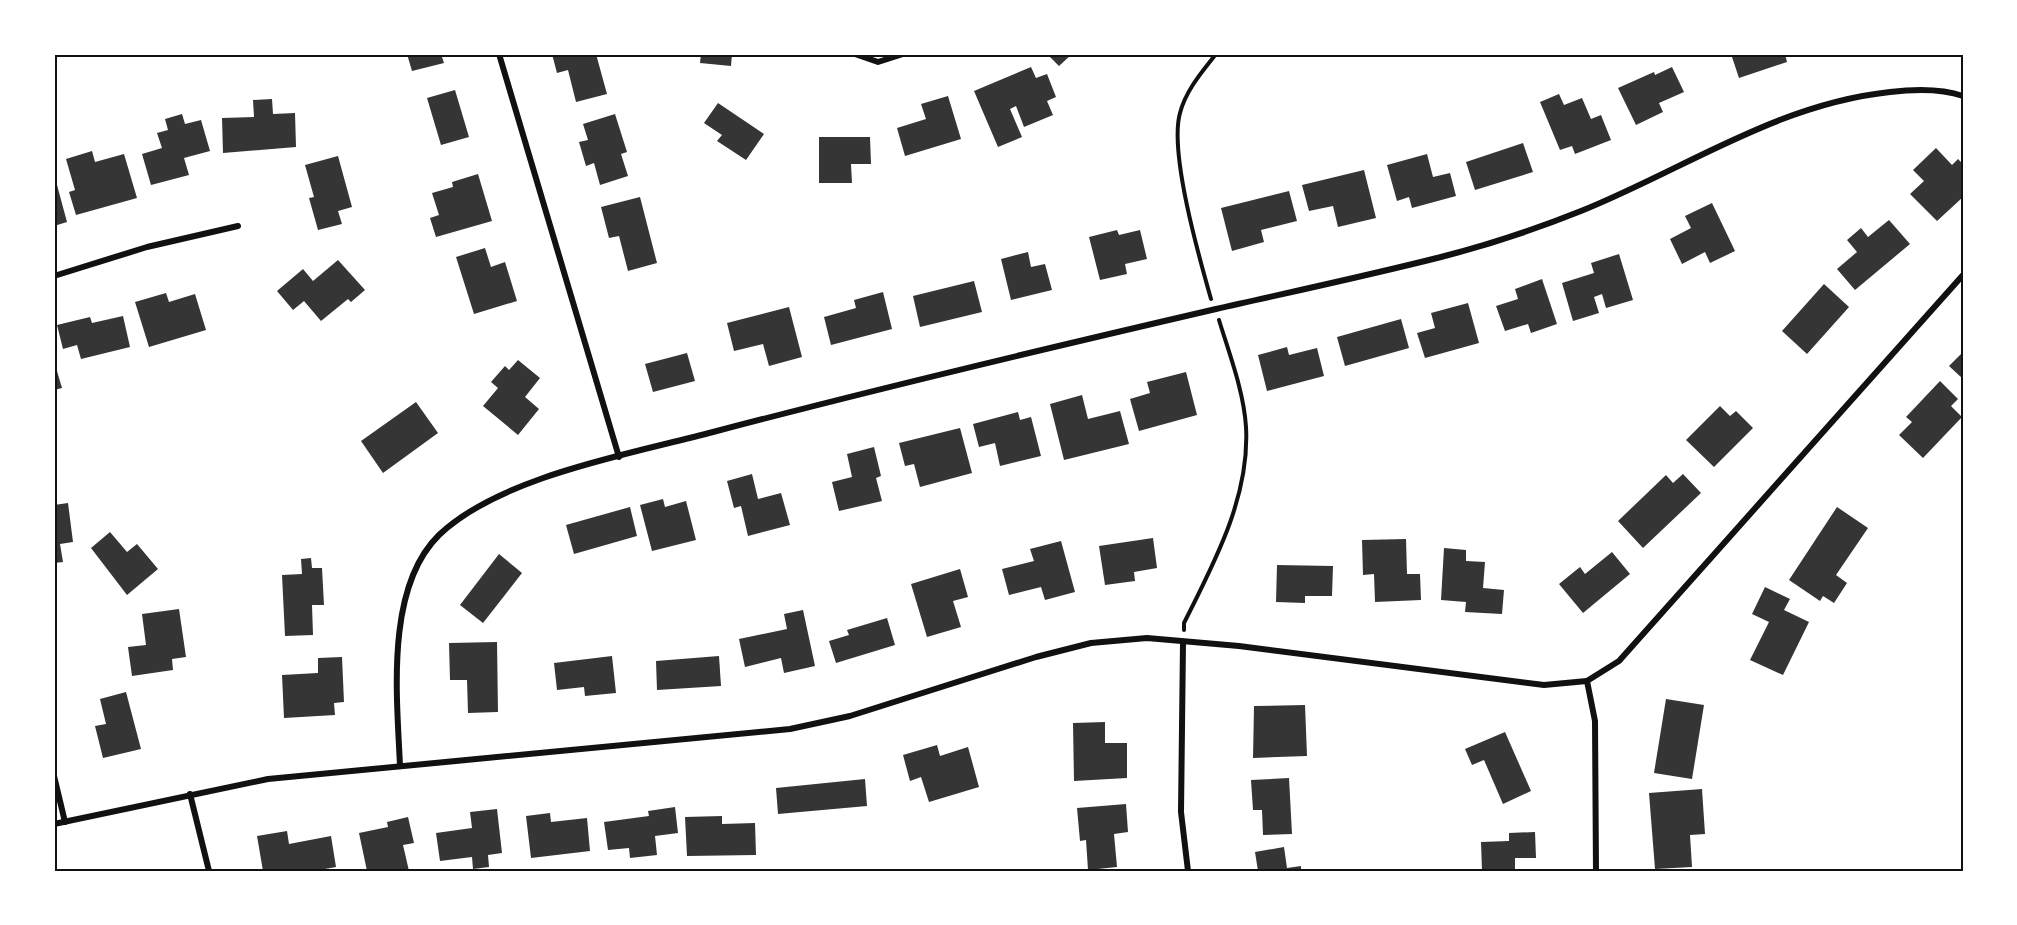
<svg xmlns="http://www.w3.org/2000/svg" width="2017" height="925" font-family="Cabin,sans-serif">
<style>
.building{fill:#353535}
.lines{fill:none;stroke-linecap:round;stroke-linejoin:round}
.path{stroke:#111;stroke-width:4}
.minor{stroke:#111;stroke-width:6}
.neatline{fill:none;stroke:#111;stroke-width:2}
</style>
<rect width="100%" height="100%" fill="#fff"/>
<!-- building -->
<g class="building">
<polygon points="407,54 441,54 444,63 412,71"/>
<polygon points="552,54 596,54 607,94 576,102 568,70 557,73"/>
<polygon points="701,54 732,54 731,66 700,63"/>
<polygon points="1047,54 1072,54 1059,66"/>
<polygon points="1731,54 1785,54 1787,62 1739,78"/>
<polygon points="1031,67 1036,78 1047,74 1056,97 1047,101 1053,115 1024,127 1016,106 1010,109 1022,137 998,147 974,91"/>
<polygon points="1672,67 1684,92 1659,103 1663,112 1636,125 1618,88 1654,72 1655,75"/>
<polygon points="455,90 469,137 441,145 427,98"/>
<polygon points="1559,94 1564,105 1582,98 1591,119 1601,115 1611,140 1575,154 1572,146 1560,150 1540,102"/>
<polygon points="948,96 961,139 905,156 897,128 926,119 921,104"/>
<polygon points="272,99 273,114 295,113 296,147 223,153 222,118 254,117 253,100"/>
<polygon points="718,103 764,134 746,160 717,141 722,135 704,123"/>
<polygon points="182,114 185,124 201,120 210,151 184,158 189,175 151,185 142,154 162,148 157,133 168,130 165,119"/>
<polygon points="615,114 627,152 621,154 628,176 600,185 594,163 586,166 579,142 588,140 583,124"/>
<polygon points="819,137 870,137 871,164 851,164 852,183 819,183"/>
<polygon points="1523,143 1533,172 1475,190 1466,162"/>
<polygon points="1936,148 1952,165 1958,159 1963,164 1963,197 1937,221 1910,194 1924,181 1913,170"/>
<polygon points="92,151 95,162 124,154 137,198 76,215 69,192 75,190 66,159"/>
<polygon points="1427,154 1433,177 1450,173 1456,196 1412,208 1409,197 1397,201 1387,165"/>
<polygon points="338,156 352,207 338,211 342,224 318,230 309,198 314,197 305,165"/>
<polygon points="1364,170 1376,218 1338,227 1333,206 1309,211 1302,185"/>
<polygon points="478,174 492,221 436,237 430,218 439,215 432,193 453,187 452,182"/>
<polygon points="57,185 67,222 54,226 54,186"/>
<polygon points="1289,191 1297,221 1261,230 1264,242 1232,251 1221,208"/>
<polygon points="640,197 657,263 628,271 619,236 609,238 601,207"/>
<polygon points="1712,203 1735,251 1710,263 1705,252 1682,264 1670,239 1691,228 1685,216"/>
<polygon points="1889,220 1910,244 1855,290 1837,269 1857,252 1847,240 1861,228 1868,237"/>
<polygon points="1117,230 1119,235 1140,230 1147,259 1125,264 1127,274 1100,280 1089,237"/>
<polygon points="485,248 491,267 505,262 517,301 474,314 456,257"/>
<polygon points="1028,252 1031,267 1045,264 1052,290 1011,300 1001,259"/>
<polygon points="1619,254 1633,300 1606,308 1602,294 1594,297 1599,313 1573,321 1562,283 1594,273 1591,263"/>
<polygon points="338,260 365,290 351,302 348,299 321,321 304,301 293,310 277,291 303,269 313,281"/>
<polygon points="1542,279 1557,324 1531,333 1528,324 1505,331 1496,306 1518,299 1515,289"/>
<polygon points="974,281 982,312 920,327 913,296"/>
<polygon points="1824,284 1849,307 1807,354 1782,331"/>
<polygon points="883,292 892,329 831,345 824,317 856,308 854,300"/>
<polygon points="166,293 169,302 195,294 206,330 149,347 135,302"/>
<polygon points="1468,303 1479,343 1425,358 1417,333 1435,328 1431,313"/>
<polygon points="789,307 802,357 769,366 763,344 734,351 727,323"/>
<polygon points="123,316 130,347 81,359 77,345 63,349 57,325 90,317 92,323"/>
<polygon points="1401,319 1409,348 1345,366 1337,337"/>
<polygon points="1287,347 1289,355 1317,348 1324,376 1267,391 1258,355"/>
<polygon points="1963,352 1963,379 1949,366"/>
<polygon points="687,353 695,381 653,392 645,364"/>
<polygon points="518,360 540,378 525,397 539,409 518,435 483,406 498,388 491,382 505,366 509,370"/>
<polygon points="54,361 62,388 54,390"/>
<polygon points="1186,372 1197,415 1139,431 1130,399 1150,393 1147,382"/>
<polygon points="1940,381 1958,399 1951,406 1962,417 1923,458 1899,435 1912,422 1906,417"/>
<polygon points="1082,395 1088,419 1120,411 1129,444 1064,460 1050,404"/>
<polygon points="416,402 438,433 383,473 361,441"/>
<polygon points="1720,406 1730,416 1736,411 1753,428 1714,467 1686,440"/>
<polygon points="1018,412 1020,420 1031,417 1041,456 1000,466 995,443 979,447 973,424"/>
<polygon points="960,428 972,473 920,487 914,464 905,466 899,443"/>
<polygon points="874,447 881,476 876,478 882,501 839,511 832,482 852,477 847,454"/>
<polygon points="752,474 758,499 781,493 790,525 748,536 741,506 734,508 727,481"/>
<polygon points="1683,474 1701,493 1643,548 1618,521 1666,475 1673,483"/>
<polygon points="663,499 665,507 686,501 696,540 652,551 640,505"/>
<polygon points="68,503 73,542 60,544 63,562 54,563 54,505"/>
<polygon points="630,507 637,536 574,554 566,525"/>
<polygon points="1837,507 1868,528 1836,575 1847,583 1834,603 1823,596 1820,601 1789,580"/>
<polygon points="110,532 127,552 137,544 158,569 127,595 91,548"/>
<polygon points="1153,538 1157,568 1134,572 1135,581 1105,585 1099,546"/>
<polygon points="1406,539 1407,574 1420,574 1421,600 1375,602 1374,574 1363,575 1362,540"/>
<polygon points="1061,541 1075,592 1045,600 1041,587 1009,595 1002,569 1034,561 1030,549"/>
<polygon points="1444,548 1466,550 1466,561 1485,562 1483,588 1504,590 1502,614 1465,612 1466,602 1441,600"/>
<polygon points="1612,552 1630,574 1583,613 1559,584 1580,567 1585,574"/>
<polygon points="499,554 522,573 483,623 460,605"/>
<polygon points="311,558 312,568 322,568 324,605 312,605 313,635 285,636 282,575 302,574 301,559"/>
<polygon points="1277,565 1333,566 1332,596 1305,596 1305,603 1276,602"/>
<polygon points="960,569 968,597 953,601 961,627 927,637 911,584"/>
<polygon points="1765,587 1790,599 1784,610 1809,622 1783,675 1750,660 1769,622 1752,614"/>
<polygon points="179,609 186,657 172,659 173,670 132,676 128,647 146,645 142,614"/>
<polygon points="803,610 815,666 784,673 781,658 745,667 739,639 787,629 784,614"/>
<polygon points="887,618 895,645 836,663 829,641 849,635 847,630"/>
<polygon points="497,642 498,712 468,713 467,680 450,680 449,643"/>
<polygon points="612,656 616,693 585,696 584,687 557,690 554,663"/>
<polygon points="719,656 721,686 657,690 656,661"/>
<polygon points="342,657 344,702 334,703 335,715 284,718 282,675 318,673 318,658"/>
<polygon points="126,692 141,749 103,758 95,726 106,724 100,699"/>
<polygon points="1666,699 1704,705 1692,779 1654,773"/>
<polygon points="1305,705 1307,756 1253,758 1254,706"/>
<polygon points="1105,722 1105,743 1127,743 1127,778 1074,781 1073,723"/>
<polygon points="1505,732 1531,791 1503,804 1484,760 1472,765 1465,749"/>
<polygon points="937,745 940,756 968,747 979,787 929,802 921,777 910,781 903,755"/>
<polygon points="1289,778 1292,834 1263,835 1262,810 1253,810 1251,780"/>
<polygon points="865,779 867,806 778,814 776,788"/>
<polygon points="1702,789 1705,834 1690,835 1692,867 1655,869 1649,793"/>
<polygon points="1126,804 1128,832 1114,834 1117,867 1088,870 1086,840 1080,841 1077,808"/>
<polygon points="675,807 678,833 655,836 657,855 630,858 629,848 608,850 604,822 649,816 648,811"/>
<polygon points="497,809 502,853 488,855 489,867 473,869 472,857 440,861 436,833 472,828 470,812"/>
<polygon points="550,813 551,822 587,818 590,851 531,858 526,816"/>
<polygon points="722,816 722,824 755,823 756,855 687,856 685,817"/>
<polygon points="408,817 414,843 403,845 409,871 367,871 359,833 388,827 387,822"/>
<polygon points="287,831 289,844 331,836 336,867 314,871 263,871 257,836"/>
<polygon points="1535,832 1536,858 1515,858 1515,871 1482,871 1481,842 1509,841 1509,833"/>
<polygon points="1284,847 1287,868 1301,866 1301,871 1258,871 1255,852"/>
</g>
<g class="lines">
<!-- path -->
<g class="path">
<path d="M1211,299C1199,257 1169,152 1180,113C1186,90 1202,72 1216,54"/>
<path d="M1184,630V623C1214,563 1250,497 1246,427C1244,392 1229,353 1219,320"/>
</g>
<!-- minor -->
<g class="minor">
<polyline points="499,54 619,457"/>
<polyline points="855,54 878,62 903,54"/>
<polyline points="54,276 147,247 238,226"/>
<polyline points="1183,643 1181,812 1188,871"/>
<path d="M400,766C397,697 385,588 439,535C501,476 631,454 713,432C880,388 1048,348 1216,309C1291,292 1366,276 1441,257C1488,245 1536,229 1581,211C1685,169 1777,104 1890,92C1914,89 1940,88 1963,96"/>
<polyline points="54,776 65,822"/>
<polyline points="190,794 209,871"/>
<polyline points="54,824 268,779 790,729 850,716 1036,657 1091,643 1147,638 1239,646 1544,685 1587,681"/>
<polyline points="1596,871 1595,721 1587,681 1619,661 1963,275"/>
</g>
</g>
<!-- border -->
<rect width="2017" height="925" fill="none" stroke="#ffffff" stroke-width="111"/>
<rect x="56" y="56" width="1906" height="814" class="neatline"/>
</svg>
